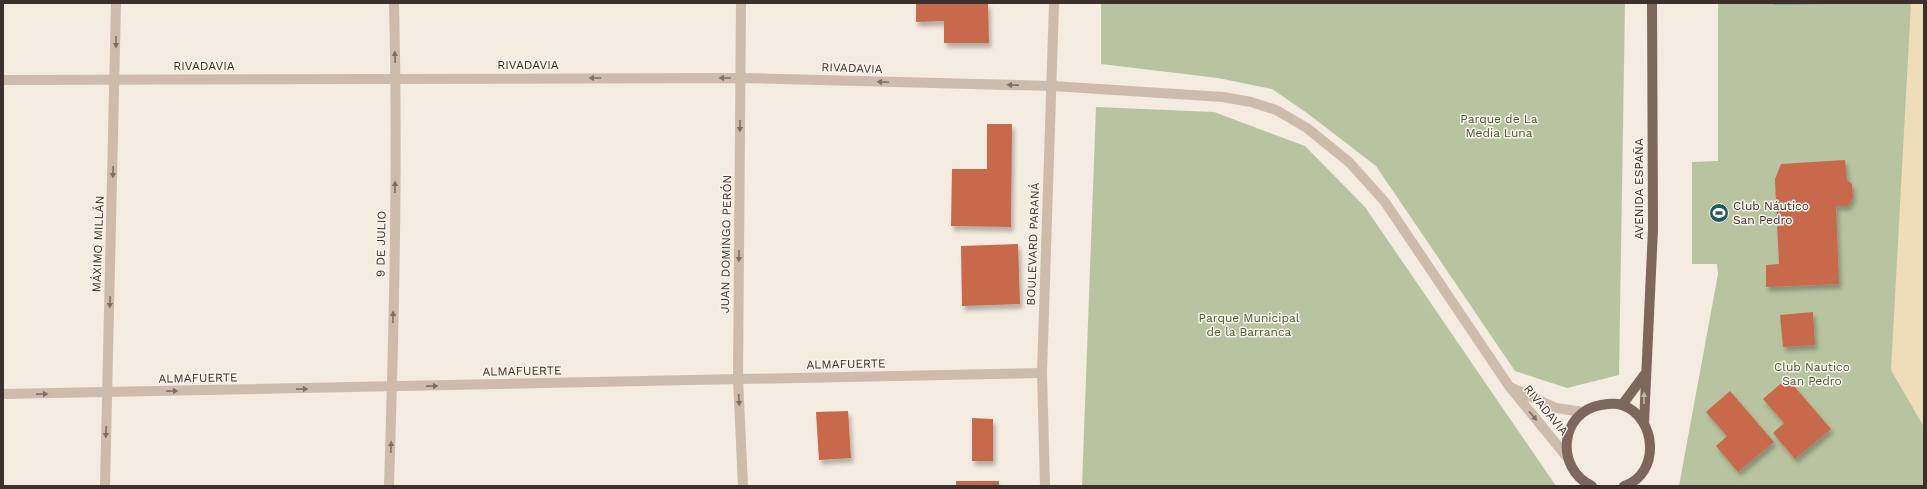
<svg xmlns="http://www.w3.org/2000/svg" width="1927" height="489" font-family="'Work Sans',sans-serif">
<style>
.green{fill:#b8c4a0}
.sand{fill:#efdcb8}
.water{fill:#7fb0b2}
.building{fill:#c8694b;filter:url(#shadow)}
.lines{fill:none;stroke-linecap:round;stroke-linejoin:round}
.minor{stroke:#cdbbac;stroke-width:10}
.major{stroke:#7d675c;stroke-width:10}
.oneway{fill:#7d6f65}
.oneway2{fill:#c2b5ac}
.labels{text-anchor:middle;stroke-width:3;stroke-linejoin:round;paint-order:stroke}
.street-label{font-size:12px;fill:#3b302b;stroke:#fbf5ee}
.park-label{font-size:12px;fill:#4a5a2e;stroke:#fbf5ee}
.poi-label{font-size:12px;fill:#3b302b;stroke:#fbf5ee;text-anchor:start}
</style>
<defs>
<filter id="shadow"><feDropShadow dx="2.5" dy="4.5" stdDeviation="2" flood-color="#0004"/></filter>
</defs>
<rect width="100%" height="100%" fill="#f4ebe1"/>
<!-- green -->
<g class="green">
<polygon points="1101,3 1625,3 1619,375 1567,388 1515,371 1376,166 1307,113 1272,89 1218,78 1101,64"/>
<polygon points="1718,3 1924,3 1924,486 1679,486 1718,274 1717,264 1692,264 1692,162 1718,161"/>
<polygon points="1096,107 1214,112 1305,146 1365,207 1556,486 1082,486"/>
</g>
<!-- sand -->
<polygon class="sand" points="1911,3 1924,3 1924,427 1891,370"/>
<!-- water -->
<polygon class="water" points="1774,3 1826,3 1826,4 1774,5"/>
<!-- building -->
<g class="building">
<polygon points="916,3 988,3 989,43 944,43 944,21 916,22"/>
<polygon points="987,124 1012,124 1011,227 951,226 952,169 987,169"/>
<polygon points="1845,160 1847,180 1852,184 1853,198 1848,206 1836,206 1839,284 1766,287 1766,265 1779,264 1775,179 1781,164"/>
<polygon points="1018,244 1020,304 962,306 961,246"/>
<polygon points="1813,312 1815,345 1783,347 1780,315"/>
<polygon points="1787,378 1831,429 1795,459 1773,433 1784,423 1763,399"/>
<polygon points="1730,391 1774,442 1738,472 1716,446 1727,436 1706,412"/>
<polygon points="848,411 851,458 819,460 816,412"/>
<polygon points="972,418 993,419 993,461 972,461"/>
<rect x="956" y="481" width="43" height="5"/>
</g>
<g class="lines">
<!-- minor -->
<g class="minor">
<polyline points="741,3 738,379 743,486"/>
<polyline points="3,80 741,78 1052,86 1223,97 1251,102 1276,110 1307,128 1349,162 1385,202 1509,386 1567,457"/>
<polyline points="1512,388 1556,408 1583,412"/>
<polyline points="3,394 1042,373"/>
<polyline points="105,486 116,3"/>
<path d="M389,486C394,325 398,164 394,3"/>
<polyline points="1045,486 1042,373 1054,3"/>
</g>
<!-- major -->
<g class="major">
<polyline points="1622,405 1645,374"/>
<polyline points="1644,423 1653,229 1652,3"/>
<path d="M1592,486C1555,469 1559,412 1601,405C1607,404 1616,403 1622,405C1657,417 1661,474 1624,486"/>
</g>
</g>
<!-- one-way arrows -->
<defs><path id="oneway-solid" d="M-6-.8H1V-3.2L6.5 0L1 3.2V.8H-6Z"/></defs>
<g class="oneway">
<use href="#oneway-solid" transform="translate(116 42) rotate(90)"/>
<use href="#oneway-solid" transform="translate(395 57) rotate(-92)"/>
<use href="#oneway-solid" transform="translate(595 78) rotate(180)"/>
<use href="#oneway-solid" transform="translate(725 78) rotate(180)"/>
<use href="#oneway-solid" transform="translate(883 82) rotate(-178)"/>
<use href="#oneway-solid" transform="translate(1013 85) rotate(-178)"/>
<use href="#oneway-solid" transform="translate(740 126) rotate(91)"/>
<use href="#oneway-solid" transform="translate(113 172) rotate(92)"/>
<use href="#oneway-solid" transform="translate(395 187) rotate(-89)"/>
<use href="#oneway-solid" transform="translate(739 256) rotate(91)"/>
<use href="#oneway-solid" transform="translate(110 302) rotate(92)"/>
<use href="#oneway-solid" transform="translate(393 317) rotate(-89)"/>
<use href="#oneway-solid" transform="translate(432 386) rotate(-1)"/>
<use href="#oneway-solid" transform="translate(302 389) rotate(-1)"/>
<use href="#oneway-solid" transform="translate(172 391) rotate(-1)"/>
<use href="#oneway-solid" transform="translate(42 394) rotate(-1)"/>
<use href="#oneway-solid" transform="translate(739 400) rotate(87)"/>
<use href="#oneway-solid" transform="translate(1533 416) rotate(50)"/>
<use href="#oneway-solid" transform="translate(106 432) rotate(92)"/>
<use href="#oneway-solid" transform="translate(391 447) rotate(-88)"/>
</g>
<use class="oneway2" href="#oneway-solid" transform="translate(1644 398) rotate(-89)"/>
<!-- icons -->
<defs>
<symbol id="stadium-disc" viewBox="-11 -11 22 22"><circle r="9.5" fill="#1f5a5e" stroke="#fbf5ee"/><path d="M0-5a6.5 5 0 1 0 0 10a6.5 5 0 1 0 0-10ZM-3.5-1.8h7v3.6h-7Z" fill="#fff"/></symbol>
</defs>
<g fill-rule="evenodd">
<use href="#stadium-disc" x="1708" y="202" width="22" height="22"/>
</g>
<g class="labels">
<!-- street labels -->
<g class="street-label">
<text x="528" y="69">RIVADAVIA</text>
<text x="204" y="70">RIVADAVIA</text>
<text transform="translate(852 68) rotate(2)" y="4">RIVADAVIA</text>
<text transform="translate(1639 189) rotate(-90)" y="4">AVENIDA ESPAÑA</text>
<text transform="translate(98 244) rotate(-88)" y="4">MÁXIMO MILLÁN</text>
<text transform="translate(381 244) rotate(-89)" y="4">9 DE JULIO</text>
<text transform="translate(726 244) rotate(-89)" y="4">JUAN DOMINGO PERÓN</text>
<text transform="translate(1033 244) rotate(-88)" y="4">BOULEVARD PARANÁ</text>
<text transform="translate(846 364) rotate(-1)" y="4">ALMAFUERTE</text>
<text transform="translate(522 371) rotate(-1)" y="4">ALMAFUERTE</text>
<text transform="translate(198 378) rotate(-1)" y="4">ALMAFUERTE</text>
<text transform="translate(1546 410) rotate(50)" y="4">RIVADAVIA</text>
</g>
<!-- park labels -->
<g class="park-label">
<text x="1499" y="123">Parque de La<tspan x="1499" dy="14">Media Luna</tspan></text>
<text x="1249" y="322">Parque Municipal<tspan x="1249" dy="14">de la Barranca</tspan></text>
<text x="1812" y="371">Club Nautico<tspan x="1812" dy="14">San Pedro</tspan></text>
</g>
<!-- poi labels -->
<g class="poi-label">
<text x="1733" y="210">Club Náutico<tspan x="1733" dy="14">San Pedro</tspan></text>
</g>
</g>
<!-- border -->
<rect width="1927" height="489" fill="none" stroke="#3b302b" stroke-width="8"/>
</svg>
